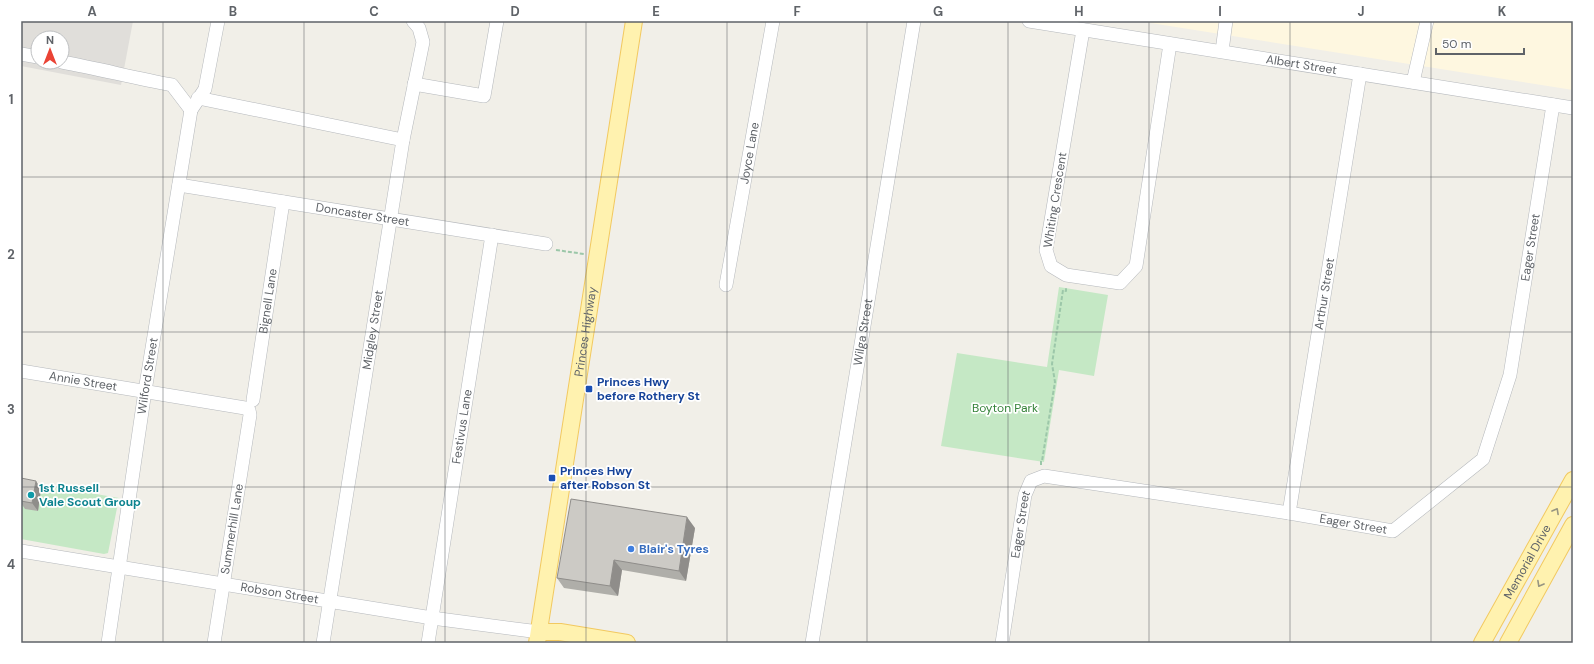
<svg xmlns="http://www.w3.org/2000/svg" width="1594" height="664" font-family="'DM Sans',sans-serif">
	<rect width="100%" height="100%" fill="#f1efe8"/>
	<!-- commercial -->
	<path fill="#fef7e0" d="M 1138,21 L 1573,21 L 1573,90 Z"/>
	<!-- industrial -->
	<path fill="#e0deda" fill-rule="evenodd" d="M 21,21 L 133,21 L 121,85 L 21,66 ZM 38,38 L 62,38 L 62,62 L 38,62 Z"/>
	<!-- green -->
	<path fill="#c5e8c5" d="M 1059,287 L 1108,295 L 1094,376 L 1059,370 L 1044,462 L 941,446 L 957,353 L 1047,367 Z
		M 21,481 L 119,498 L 108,553 L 104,554 L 21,539 Z"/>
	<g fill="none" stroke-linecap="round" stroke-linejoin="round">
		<defs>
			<g id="minor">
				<path id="s1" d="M 1029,21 L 1573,108"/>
				<path d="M 1083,30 L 1046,250 L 1051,266 L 1066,275 L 1120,283 L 1136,266 L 1170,44"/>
				<path d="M 1222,51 L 1226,21"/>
				<path d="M 21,54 L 38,57"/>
				<path d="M 62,62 C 99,69 135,78 172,85 L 191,110"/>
				<path d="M 1413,82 L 1427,21"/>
				<path d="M 414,84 L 484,96 L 497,21"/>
				<path d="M 198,98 L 403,140"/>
				<path id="s2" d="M 179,185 L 546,244"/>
				<path id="s3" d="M 726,285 L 773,21"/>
				<path id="s4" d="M 21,371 L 245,408 L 249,410 L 250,415 L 214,643"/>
				<path id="s5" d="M 253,400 L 283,202"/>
				<path id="s6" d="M 1289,513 L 1360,74"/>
				<path id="s7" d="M 21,551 L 432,618 L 539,632"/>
				<path id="s8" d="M 108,643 L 145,391 L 191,110 L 205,89 L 218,21"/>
				<path id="s9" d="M 323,643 L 403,140 L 423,42 L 419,28 L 413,21"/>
				<path id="s10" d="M 428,643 L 492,235"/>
				<path id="s11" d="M 812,643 L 914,21"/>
				<path id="s12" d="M 1002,643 L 1025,495 L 1031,481 L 1044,476 L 1289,513 L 1393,531 L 1483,459 L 1510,375 L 1553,105"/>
			</g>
			<g id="major">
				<path d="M 539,632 L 560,632 L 627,643"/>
				<path id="s13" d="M 537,643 L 634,21"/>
				<path id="s14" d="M 1482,643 L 1573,480"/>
				<path d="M 1508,643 L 1573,525"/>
			</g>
		</defs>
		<!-- minor casing -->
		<use href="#minor" stroke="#b5b8bc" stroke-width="14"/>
		<!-- major casing -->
		<use href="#major" stroke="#f2c960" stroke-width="18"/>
		<!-- path -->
		<path stroke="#9cc7a9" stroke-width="2" stroke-dasharray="4 2" stroke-linecap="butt" d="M 556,250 L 584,254
			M 1041,465 L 1041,461 L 1042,461 L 1055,382 L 1052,364 L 1063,290 L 1066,291 L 1066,287"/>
		<!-- minor -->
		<use href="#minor" stroke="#fff" stroke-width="13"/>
		<!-- major -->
		<use href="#major" stroke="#fff2af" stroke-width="16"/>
	</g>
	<!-- wall -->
	<path fill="#afaea9" d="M 21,478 L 41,489 L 38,511 L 25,509 L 21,503 Z
		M 695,528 L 686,581 L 622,570 L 618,596 L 564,588 L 557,578 Z"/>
	<!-- shaded-wall -->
	<path fill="#8f8d8a" d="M 36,481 L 41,489 L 38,511 L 32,503 Z
		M 687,517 L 695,528 L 686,581 L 679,571 Z
		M 614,560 L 622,570 L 618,596 L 610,586 Z"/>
	<!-- building -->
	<path fill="#cccac5" stroke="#8f8d8a" d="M 21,478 L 36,481 L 32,503 L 21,501 Z
		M 571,499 L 687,517 L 679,571 L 614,560 L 610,586 L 557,578 Z"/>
	<!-- one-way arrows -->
	<defs><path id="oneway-chevron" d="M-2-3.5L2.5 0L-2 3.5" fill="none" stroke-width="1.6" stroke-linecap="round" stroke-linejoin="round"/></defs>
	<g stroke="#979581">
		<use href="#oneway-chevron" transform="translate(1556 511) rotate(-61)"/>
		<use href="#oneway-chevron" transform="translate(1540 584) rotate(119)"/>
	</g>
	<!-- grid -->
	<path fill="none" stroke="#5f6368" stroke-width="1" stroke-opacity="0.55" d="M 163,21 L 163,643M 304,21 L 304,643M 445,21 L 445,643M 586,21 L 586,643M 727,21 L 727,643M 867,21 L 867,643M 1008,21 L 1008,643M 1149,21 L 1149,643M 1290,21 L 1290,643M 1431,21 L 1431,643M 21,177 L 1573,177M 21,332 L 1573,332M 21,487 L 1573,487"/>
	<!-- markers -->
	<g fill="#1a4fb4" stroke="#fff" stroke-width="1.5">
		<rect x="585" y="385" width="8" height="8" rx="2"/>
		<rect x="548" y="474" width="8" height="8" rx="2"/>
	</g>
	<circle fill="#0f9aa8" stroke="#fff" stroke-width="1.5" cx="31" cy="495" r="4"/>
	<circle fill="#3f7fe0" stroke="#fff" stroke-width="1.5" cx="631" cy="549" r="4"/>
	<g text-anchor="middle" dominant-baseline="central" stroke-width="3.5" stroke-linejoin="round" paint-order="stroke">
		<!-- street labels -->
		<g font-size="12" fill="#5f6368" stroke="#fff">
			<text stroke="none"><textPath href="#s1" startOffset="276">Albert Street</textPath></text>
			<text stroke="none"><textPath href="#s3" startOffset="134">Joyce Lane</textPath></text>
			<text transform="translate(1055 200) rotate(-81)">Whiting Crescent</text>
			<text stroke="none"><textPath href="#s2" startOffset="186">Doncaster Street</textPath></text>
			<text stroke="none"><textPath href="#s12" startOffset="865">Eager Street</textPath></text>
			<text stroke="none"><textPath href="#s6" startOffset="222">Arthur Street</textPath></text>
			<text stroke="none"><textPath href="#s5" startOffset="100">Bignell Lane</textPath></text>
			<text stroke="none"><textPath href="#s9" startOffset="317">Midgley Street</textPath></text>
			<text stroke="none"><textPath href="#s13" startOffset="315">Princes Highway</textPath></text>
			<text stroke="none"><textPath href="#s11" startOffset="315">Wilga Street</textPath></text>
			<text stroke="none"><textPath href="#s8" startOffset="270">Wilford Street</textPath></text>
			<text stroke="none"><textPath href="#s4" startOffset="63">Annie Street</textPath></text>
			<text stroke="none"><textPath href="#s10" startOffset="219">Festivus Lane</textPath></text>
			<text stroke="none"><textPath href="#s12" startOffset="120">Eager Street</textPath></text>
			<text stroke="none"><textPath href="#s12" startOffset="492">Eager Street</textPath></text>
			<text transform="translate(232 529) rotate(-81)">Summerhill Lane</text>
			<text stroke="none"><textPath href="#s14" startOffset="93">Memorial Drive</textPath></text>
			<text stroke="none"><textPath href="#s7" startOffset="262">Robson Street</textPath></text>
		</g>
		<!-- transit labels -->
		<g font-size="12" font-weight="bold" fill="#164399" stroke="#fff" text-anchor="start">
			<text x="597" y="382">Princes Hwy<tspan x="597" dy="14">before Rothery St</tspan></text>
			<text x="560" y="471">Princes Hwy<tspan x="560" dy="14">after Robson St</tspan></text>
		</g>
		<!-- park labels -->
		<g font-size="12" fill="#348238" stroke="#fff">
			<text x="1005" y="408">Boyton Park</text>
		</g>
		<!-- culture labels -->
		<g font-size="12" font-weight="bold" fill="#0d838f" stroke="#fff" text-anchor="start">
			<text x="39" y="488">1st Russell<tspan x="39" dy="14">Vale Scout Group</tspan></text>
		</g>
		<!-- shop labels -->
		<g font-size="12" font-weight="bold" fill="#366cbe" stroke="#fff" text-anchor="start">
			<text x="639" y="549">Blair's Tyres</text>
		</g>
	</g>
	<!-- border -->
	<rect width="1594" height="664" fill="none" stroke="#ffffff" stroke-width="44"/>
	<!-- north arrow -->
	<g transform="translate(50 50)"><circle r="19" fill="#ffffff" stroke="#bfc1c3"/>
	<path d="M0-3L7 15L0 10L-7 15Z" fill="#ea4335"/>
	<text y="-6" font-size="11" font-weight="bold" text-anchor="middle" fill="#5f6368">N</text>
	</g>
	<!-- scale -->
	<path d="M1436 48v6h88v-6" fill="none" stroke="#5f6368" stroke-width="2"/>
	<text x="1442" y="48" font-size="12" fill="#5f6368" stroke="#ffffff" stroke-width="3" paint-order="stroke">50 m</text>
	<rect x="22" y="22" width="1550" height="620" fill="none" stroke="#5f6368" stroke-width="1.5"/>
	<g font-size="13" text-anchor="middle" font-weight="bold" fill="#5f6368">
		<text x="92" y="16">A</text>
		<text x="233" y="16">B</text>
		<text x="374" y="16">C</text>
		<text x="515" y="16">D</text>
		<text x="656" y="16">E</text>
		<text x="797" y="16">F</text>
		<text x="938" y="16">G</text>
		<text x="1079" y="16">H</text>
		<text x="1220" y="16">I</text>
		<text x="1361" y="16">J</text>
		<text x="1502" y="16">K</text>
		<text x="11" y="104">1</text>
		<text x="11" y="259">2</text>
		<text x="11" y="414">3</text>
		<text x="11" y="569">4</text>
	</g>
</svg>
